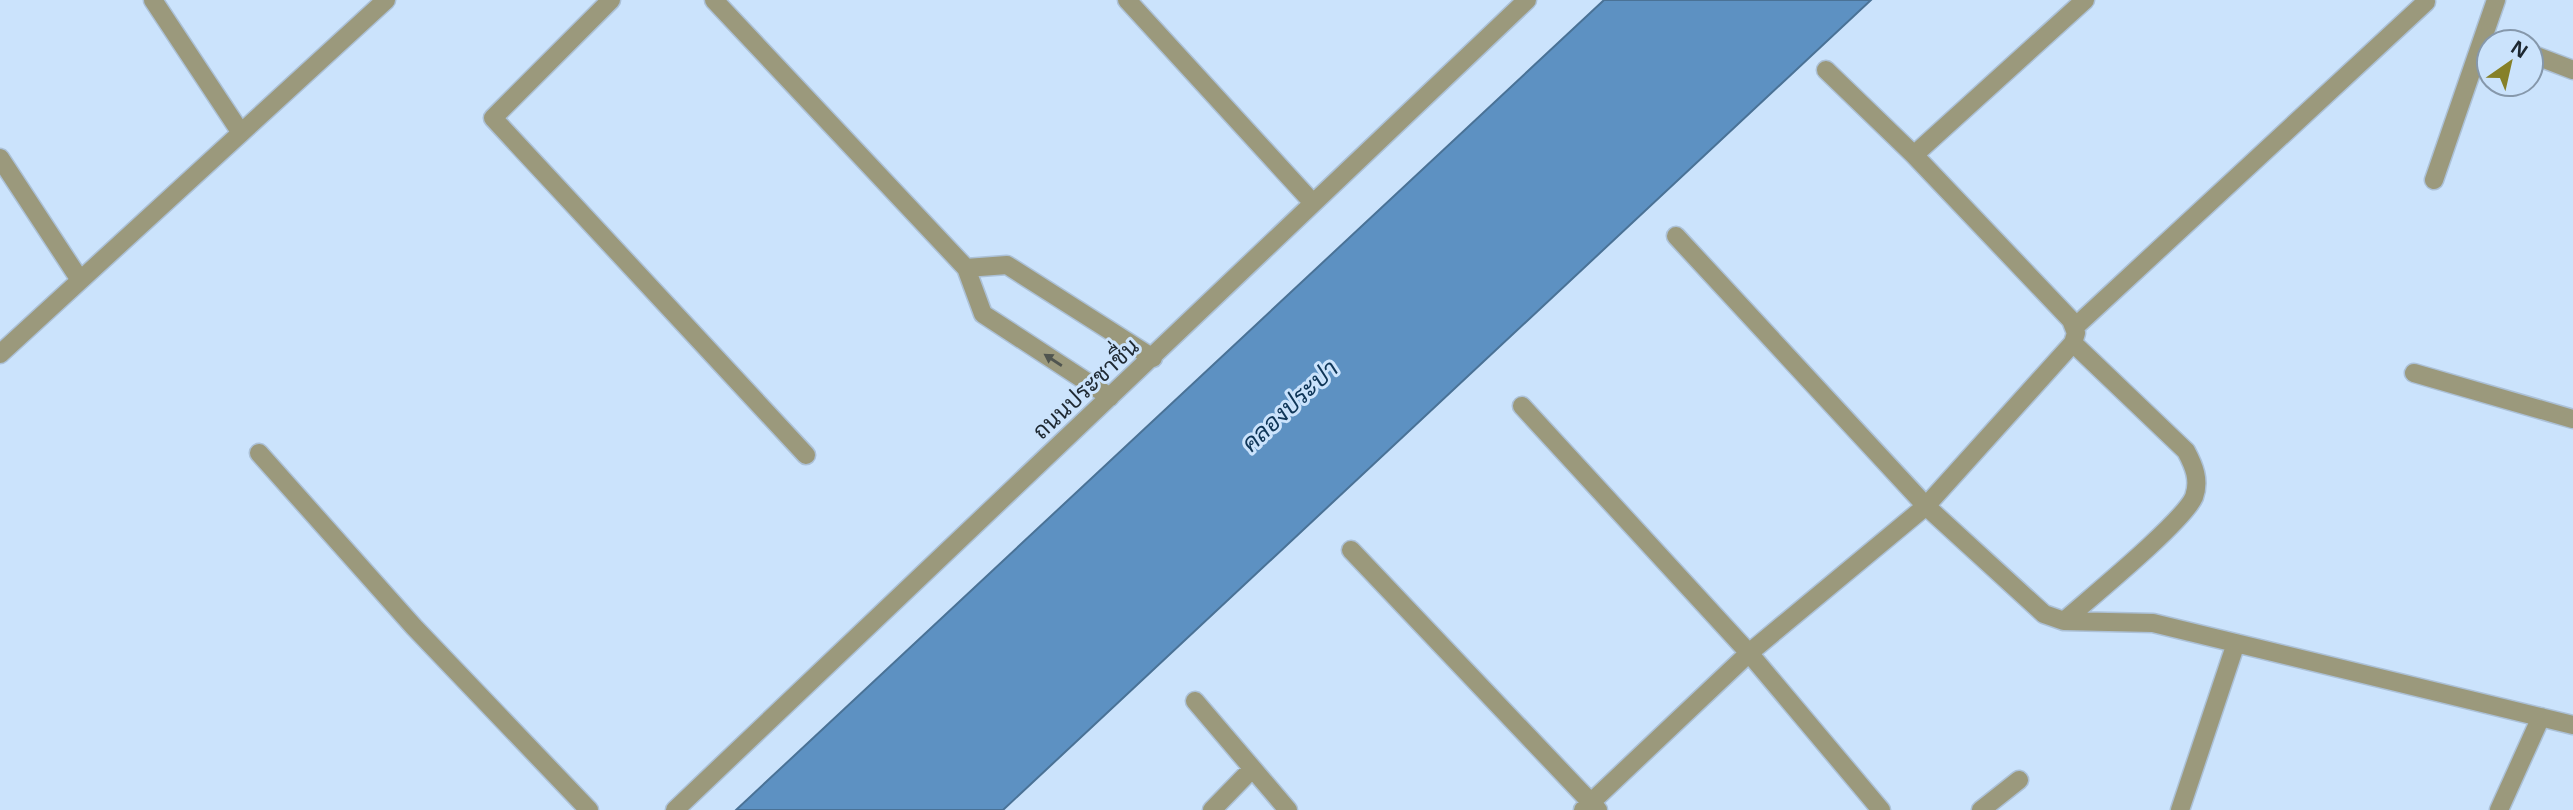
<svg xmlns="http://www.w3.org/2000/svg" width="2573" height="810" font-family="'Open Sans',Sarabun,sans-serif">
	<rect width="100%" height="100%" fill="#cbe3fc"/>
	<!-- water -->
	<path fill="#5d91c2" stroke="#4a7296" stroke-width="2" d="M 1604,0 L 1871,0 L 1003,810 L 736,810 Z"/>
	<g fill="none" stroke-linecap="round" stroke-linejoin="round">
		<defs>
			<path id="lane" d="M 259,453 L 414,627 L 589,810"/>
			<path id="street" d="M 153,0 L 241,133
				M 611,0 L 493,118 L 806,455
				M 714,0 L 966,268
				M 1127,0 L 1313,203
				M 2531,54 L 2573,70
				M 1826,70 L 1914,155 L 2071,320 L 2076,333 L 2073,343 L 2186,451 C 2194,466 2200,480 2194,497 C 2183,522 2090,598 2064,621
				M 1914,155 L 2085,0
				M 0,158 L 80,280
				M 2434,180 L 2496,0
				M 1676,236 L 1926,506 L 2044,614 L 2064,621 L 2153,623 L 2573,725
				M 2075,327 L 2426,2
				M 0,354 L 386,0
				M 2414,373 L 2573,419
				M 1110,397 L 983,314 L 966,268 L 1007,265 L 1153,358
				M 1522,406 L 1749,653 L 1881,810
				M 1351,550 L 1598,810
				M 1195,701 L 1288,810
				M 675,810 L 1527,0
				M 1212,810 L 1251,770
				M 1583,810 L 1749,653 L 1926,506 L 2073,343
				M 1981,810 L 2019,780
				M 2180,810 L 2236,643
				M 2499,810 L 2541,717"/>
		</defs>
		<!-- lane casing -->
		<use href="#lane" stroke="#acc1d7" stroke-width="21"/>
		<!-- street casing -->
		<use href="#street" stroke="#acc1d7" stroke-width="21"/>
		<!-- lane -->
		<use href="#lane" stroke="#9b997c" stroke-width="18"/>
		<!-- street -->
		<use href="#street" stroke="#9b997c" stroke-width="18"/>
	</g>
	<!-- one-way arrows -->
	<defs><path id="oneway-solid" d="M-6-.8H1V-3.2L6.5 0L1 3.2V.8H-6Z" transform="scale(1.75)"/></defs>
	<use fill="#50554f" href="#oneway-solid" transform="translate(1053 360) rotate(-147)"/>
	<g text-anchor="middle" dominant-baseline="central" stroke-width="6" stroke-linejoin="round" paint-order="stroke">
		<!-- street labels -->
		<g font-size="23" fill="#1e2831" stroke="#cbe3fc">
			<text transform="translate(1085 388) rotate(-43)">ถนนประชาชื่น</text>
		</g>
		<!-- water labels -->
		<g font-size="24" font-style="italic" fill="#0f3658" stroke="#cbe3fc">
			<text transform="translate(1289 405) rotate(-43)">คลองประปา</text>
		</g>
	</g>
	<!-- north arrow -->
	<g transform="translate(2510 63) rotate(34)"><circle r="33" fill="#cbe3fc" stroke="#8698ab" stroke-width="2"/>
	<path d="M0-5L12 26L0 18L-12 26Z" fill="#868028"/>
	<text y="-10" font-size="19" font-weight="bold" text-anchor="middle" fill="#1e2831">N</text>
	</g>
</svg>
